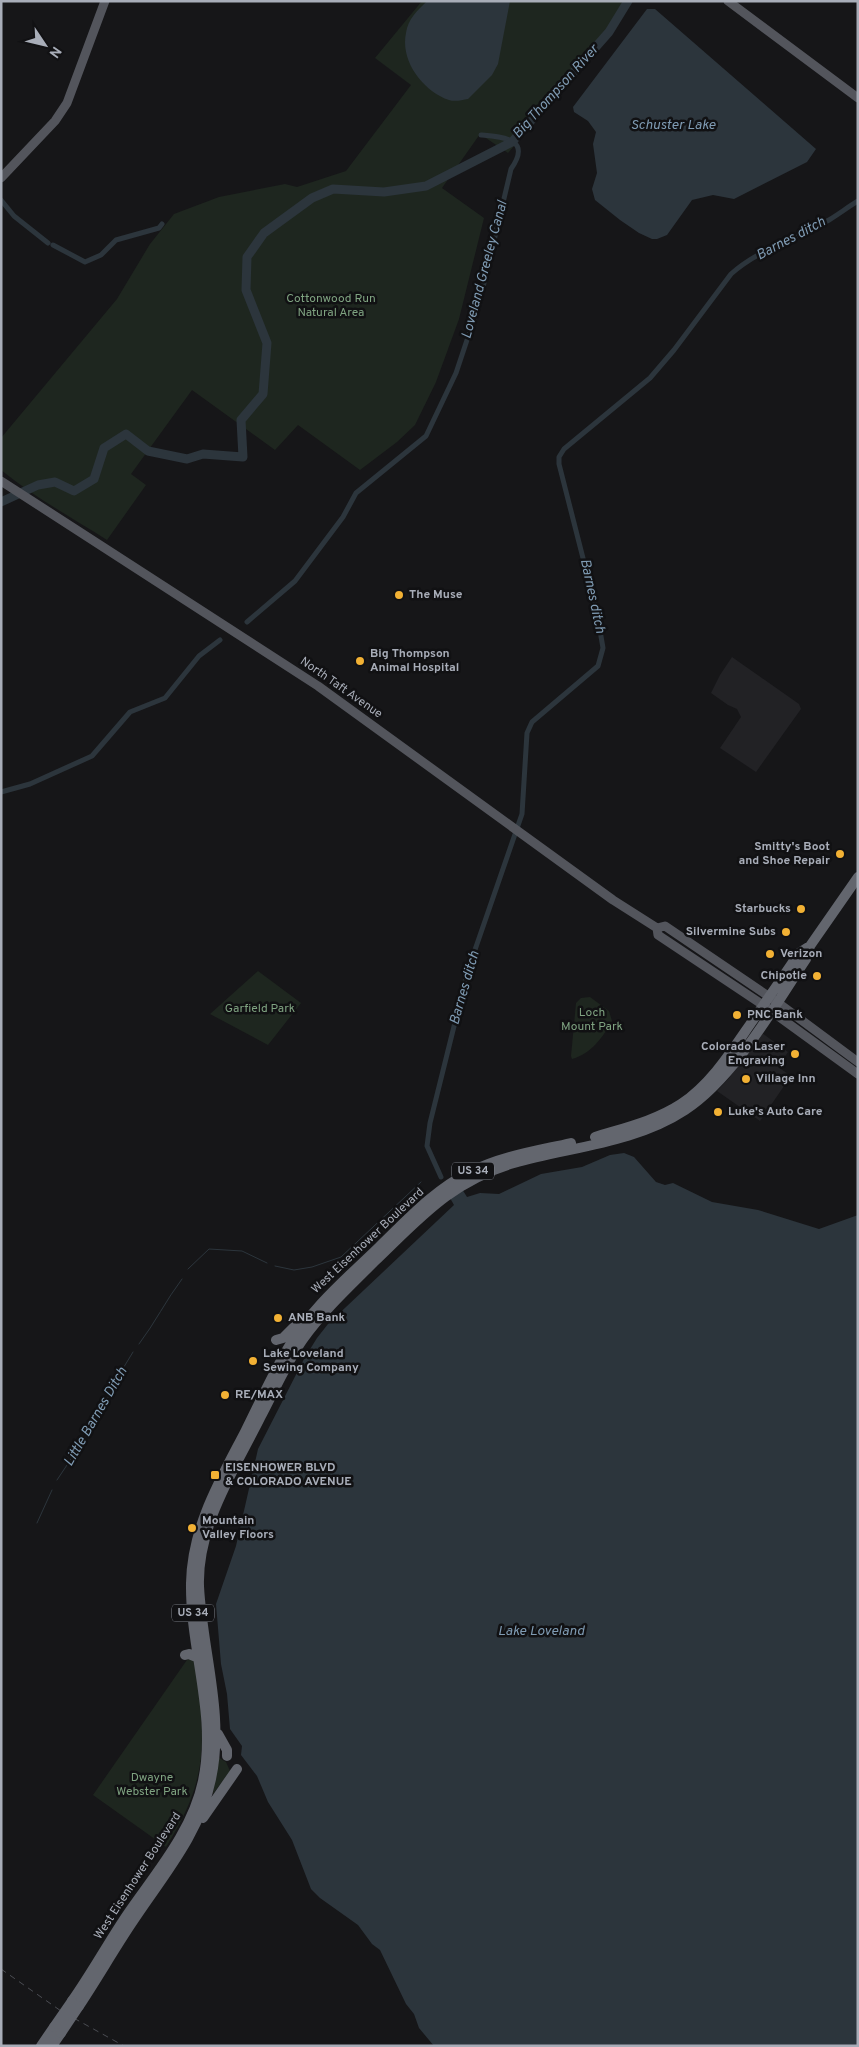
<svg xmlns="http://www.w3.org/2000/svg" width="859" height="2047" font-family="Overpass,sans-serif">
	<rect width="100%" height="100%" fill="#161618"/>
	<!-- built -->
	<path fill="#222225" d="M 732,657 L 799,704 L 801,709 L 756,772 L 720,748 L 741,717 L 737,709 L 728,705 L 711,693 L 720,675 Z
		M 762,1033 L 788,1052 L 778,1067 L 791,1076 L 760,1121 L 717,1091 L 729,1078 Z"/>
	<!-- green -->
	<path fill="#1e261f" d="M 422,1 L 629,1 L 612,31 L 508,153 L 480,134 L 442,188 L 484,218 L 459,319 L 436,382 L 415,425 L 397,442 L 360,470 L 298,425 L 275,450 L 192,390 L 131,474 L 146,485 L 107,540 C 71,517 34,497 1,470 L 1,438 L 117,299 L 150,244 L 174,214 L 219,197 L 285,184 L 297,187 L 346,171 L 411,85 L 375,58 Z
		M 258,971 L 301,1003 L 268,1045 L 210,1014 Z
		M 590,997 L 609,1011 L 612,1021 C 603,1037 591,1054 572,1059 L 571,1056 L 576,1003 L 581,998 Z
		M 189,1657 L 195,1659 C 205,1738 211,1776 166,1847 L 93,1795 Z
		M 218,1757 L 226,1762 L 230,1771 L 213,1794 Z"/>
	<!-- water -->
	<path fill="#2c353c" d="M 427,1 L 510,1 L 498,64 L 492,75 L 468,99 C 462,100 455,102 449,100 C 423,91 400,61 406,33 C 408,19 417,11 427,1 Z
		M 647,9 L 655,9 L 816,149 L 807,162 L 734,199 L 713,195 L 692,200 L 667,235 L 657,239 L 652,239 L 639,233 L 620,220 L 595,200 L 592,189 L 597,173 L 593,144 L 596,132 L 588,121 L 574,112 L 573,107 Z
		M 624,1153 L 634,1157 L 656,1182 L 665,1185 L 673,1183 L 712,1202 L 758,1210 L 819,1229 L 858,1215 L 858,2046 L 434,2046 L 419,2028 L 414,2014 L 406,2004 L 380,1950 L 372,1944 L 358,1925 L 320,1898 L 311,1889 L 292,1840 L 268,1802 L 257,1776 L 241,1755 L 242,1746 L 230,1729 L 227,1694 L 221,1664 L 216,1604 L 236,1546 L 258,1449 L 304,1359 L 317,1338 L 328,1324 L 454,1205 L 450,1198 L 462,1189 L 467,1197 L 480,1193 L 499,1194 L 541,1174 L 582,1167 L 610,1155 Z"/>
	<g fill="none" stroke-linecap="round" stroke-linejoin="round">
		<!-- stream -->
		<path stroke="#2c353c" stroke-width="1" d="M 275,1266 L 294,1270 L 312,1267 L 341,1257 L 421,1182
			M 188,1269 L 209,1249 L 242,1251 L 267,1263
			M 139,1344 C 155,1323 166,1300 182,1279
			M 57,1480 L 99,1417 L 116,1380 L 133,1352
			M 37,1523 L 52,1490"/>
		<!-- canal -->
		<path stroke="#2c353c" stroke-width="5" d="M 1,200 L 14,216 L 48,243
			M 53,245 L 85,262 L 101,255 L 116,240 L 159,228 L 162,224
			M 247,622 L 295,581 L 343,517 L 356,493 L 426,436 L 456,373 L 479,304 L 511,169 C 532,139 504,137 481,135
			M 1,792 L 30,784 L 92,756 L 130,712 L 165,698 L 199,656 L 220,640
			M 441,1177 L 427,1146 L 430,1123 L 468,970 L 522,814 L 527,733 L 532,722 L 598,666 L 603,648 L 597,613 L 559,464 L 559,457 L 564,449 L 650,378 L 674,350 L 731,274 C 759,249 796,239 829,220 C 839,214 848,207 858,201"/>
		<!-- river -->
		<path stroke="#2c353c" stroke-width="9" d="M 1,502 L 38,485 L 55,482 L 74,491 L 94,479 L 104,448 L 126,434 L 148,451 L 187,459 L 203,454 L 243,457 L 241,420 L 263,394 L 267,343 L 246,290 L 247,257 L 264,233 L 312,198 L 333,189 L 384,192 L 426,186 L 512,142 L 609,32 L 628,1"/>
		<!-- major -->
		<path stroke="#53555c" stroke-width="9" d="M 728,1 L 858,98
			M 1,178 L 55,121 L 67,103 L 105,1
			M 1,481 L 318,686 L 613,900 L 657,928 L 665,926 L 777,1002 L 858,1062
			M 657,928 L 658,935 L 760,1003 L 858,1074"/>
		<!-- highway -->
		<path stroke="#63666e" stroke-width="10" d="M 595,1137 C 624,1128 655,1121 681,1104 C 711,1084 731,1052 751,1023 C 767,1000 783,977 799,953 L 810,946
			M 276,1340 L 283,1338 L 300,1321
			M 185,1655 L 189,1654 L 199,1658
			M 218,1734 L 227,1750 L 227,1756
			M 203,1818 L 237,1769
			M 72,2001 C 91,1974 107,1945 125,1918 C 154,1875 192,1833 203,1781 C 217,1714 190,1650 191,1583 C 192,1527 220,1480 245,1432 C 259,1404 272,1375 288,1348 C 311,1308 346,1279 379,1247 C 407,1220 434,1190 470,1172 C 502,1156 536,1151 571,1143
			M 79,2006 C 97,1979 113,1951 131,1924 C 161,1878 200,1834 211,1779 C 225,1715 202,1650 199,1586 C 197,1526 234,1470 260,1418 C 274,1392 286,1363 303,1339 C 324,1310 349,1287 374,1262 C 419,1219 451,1181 514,1163 C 570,1147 635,1143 685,1110 C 734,1078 774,1007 806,959 L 810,946 L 858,877
			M 41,2046 L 54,2027
			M 52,2046 L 61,2033"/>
		<!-- rail -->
		<path stroke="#4a4c52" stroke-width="1" stroke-dasharray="6 5" stroke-linecap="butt" d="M 1,1969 L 61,2011 L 124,2046"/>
		<!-- highway-bridge -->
		<path stroke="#63666e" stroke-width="10" d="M 54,2027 L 72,2001
			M 61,2033 L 79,2006"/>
	</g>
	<!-- markers -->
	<g fill="#f2b134" stroke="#111113" stroke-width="2">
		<circle cx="399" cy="595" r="5"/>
		<circle cx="360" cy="661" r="5"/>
		<circle cx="840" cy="854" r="5"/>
		<circle cx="801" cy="909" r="5"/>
		<circle cx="786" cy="932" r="5"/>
		<circle cx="770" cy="954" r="5"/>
		<circle cx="817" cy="976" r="5"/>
		<circle cx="737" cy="1015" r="5"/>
		<circle cx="795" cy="1054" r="5"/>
		<circle cx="746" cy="1079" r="5"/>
		<circle cx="718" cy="1112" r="5"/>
		<circle cx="278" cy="1318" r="5"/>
		<circle cx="253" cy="1361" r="5"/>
		<circle cx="225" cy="1395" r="5"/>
		<rect x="210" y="1470" width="10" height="10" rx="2.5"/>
		<circle cx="192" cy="1528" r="5"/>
	</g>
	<g text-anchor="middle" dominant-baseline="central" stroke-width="5" stroke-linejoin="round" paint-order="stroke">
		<!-- shield labels -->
		<g fill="#111113" stroke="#7b7e86" stroke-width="1">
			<rect x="452" y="1162.5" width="42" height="17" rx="4"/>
			<rect x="172" y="1604.5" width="42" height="17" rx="4"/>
		</g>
		<g font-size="11" font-weight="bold" fill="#a8adb8">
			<text x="473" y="1171">US 34</text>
			<text x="193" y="1613">US 34</text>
		</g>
		<!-- park labels -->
		<g font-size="12" fill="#7fa381" stroke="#111113">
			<text x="331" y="299">Cottonwood Run<tspan x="331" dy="14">Natural Area</tspan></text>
			<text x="260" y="1009">Garfield Park</text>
			<text x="592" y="1013">Loch<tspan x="592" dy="14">Mount Park</tspan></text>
			<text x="152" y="1778">Dwayne<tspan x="152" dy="14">Webster Park</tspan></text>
		</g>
		<!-- poi labels -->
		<g font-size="12" font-weight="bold" fill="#a8adb8" stroke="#111113" text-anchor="start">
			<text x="409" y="595">The Muse</text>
			<text x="370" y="654">Big Thompson<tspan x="370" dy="14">Animal Hospital</tspan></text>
			<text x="830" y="847" text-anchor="end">Smitty's Boot<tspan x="830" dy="14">and Shoe Repair</tspan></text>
			<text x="791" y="909" text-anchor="end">Starbucks</text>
			<text x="776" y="932" text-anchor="end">Silvermine Subs</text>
			<text x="780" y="954">Verizon</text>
			<text x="807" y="976" text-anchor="end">Chipotle</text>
			<text x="747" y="1015">PNC Bank</text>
			<text x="785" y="1047" text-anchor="end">Colorado Laser<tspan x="785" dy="14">Engraving</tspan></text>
			<text x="756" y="1079">Village Inn</text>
			<text x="728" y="1112">Luke's Auto Care</text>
			<text x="288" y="1318">ANB Bank</text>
			<text x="263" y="1354">Lake Loveland<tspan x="263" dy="14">Sewing Company</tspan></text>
			<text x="235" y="1395">RE/MAX</text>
			<text x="225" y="1468">EISENHOWER BLVD<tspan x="225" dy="14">&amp; COLORADO AVENUE</tspan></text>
			<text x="202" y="1521">Mountain<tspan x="202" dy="14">Valley Floors</tspan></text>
		</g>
		<!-- street labels -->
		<g font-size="12" fill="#a8adb8" stroke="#111113">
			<text transform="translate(341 688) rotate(35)">North Taft Avenue</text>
			<text transform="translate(368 1241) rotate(-43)">West Eisenhower Boulevard</text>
			<text transform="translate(138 1876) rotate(-57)">West Eisenhower Boulevard</text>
		</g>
		<!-- water labels -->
		<g font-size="14" font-style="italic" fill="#7f9bb3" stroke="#111113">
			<text transform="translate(556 92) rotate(-48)">Big Thompson River</text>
			<text x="673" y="125">Schuster Lake</text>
			<text transform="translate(791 239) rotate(-28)">Barnes ditch</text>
			<text transform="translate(485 270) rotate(-75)">Loveland Greeley Canal</text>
			<text transform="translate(592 596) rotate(78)">Barnes ditch</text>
			<text transform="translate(465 988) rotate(-74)">Barnes ditch</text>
			<text transform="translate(96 1417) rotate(-60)">Little Barnes Ditch</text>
			<text x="541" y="1631">Lake Loveland</text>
		</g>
	</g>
	<!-- border -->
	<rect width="859" height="2047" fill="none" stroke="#a8adb8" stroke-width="5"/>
	<!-- north arrow -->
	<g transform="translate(45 45) rotate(125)" stroke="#111113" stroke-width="4" paint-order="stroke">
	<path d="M0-4L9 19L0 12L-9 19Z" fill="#a8adb8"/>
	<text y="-8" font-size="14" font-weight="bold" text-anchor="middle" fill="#a8adb8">N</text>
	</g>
</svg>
